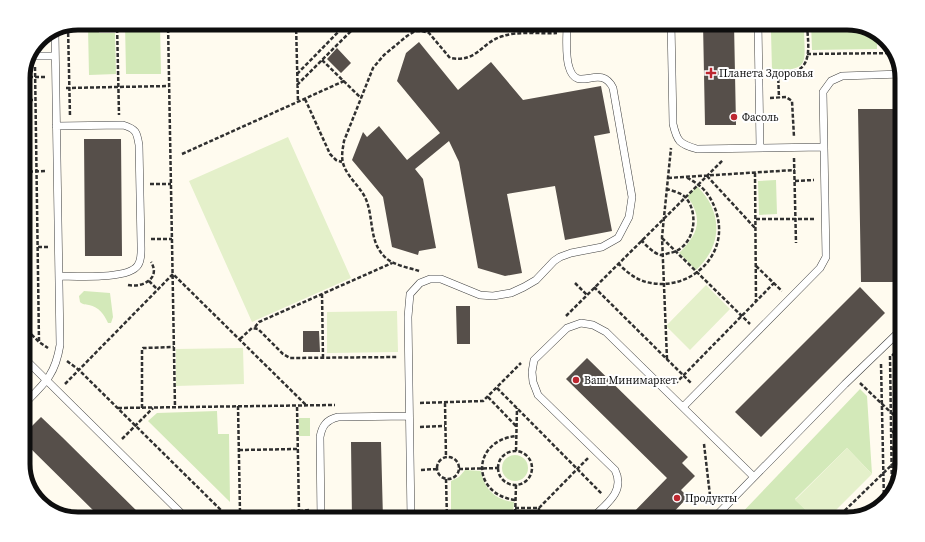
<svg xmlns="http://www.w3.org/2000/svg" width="925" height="542" font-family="'Source Serif 4',serif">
	<rect width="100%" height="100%" fill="#fffbef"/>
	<!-- green -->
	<path fill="#d3e9b9" d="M 125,23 L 160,23 L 161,74 L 126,74 Z
		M 811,23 L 847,23 L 874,30 L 877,33 L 877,49 L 812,50 Z
		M 88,27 L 98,27 L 99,33 L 115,33 L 116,74 L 89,75 Z
		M 804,31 C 805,65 809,70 772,70 L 771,32 Z
		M 776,180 L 777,214 L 759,215 L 758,181 Z
		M 697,186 C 723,212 723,245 696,270 L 679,253 C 698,235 704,219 687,196 Z
		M 84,291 L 110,293 L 113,317 L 111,323 L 108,323 C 104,314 99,307 89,305 C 85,304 83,305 80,302 L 79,296 Z
		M 860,389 L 867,396 L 872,474 L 847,448 L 795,499 L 815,519 L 736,519 Z
		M 217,411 L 218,434 L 229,434 L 230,502 L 148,421 L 157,413 Z
		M 299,418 L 310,418 L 310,436 L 299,436 Z
		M502 468a13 13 0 1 1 26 0a13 13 0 1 1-26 0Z
		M 465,470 L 481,471 C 484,489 495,500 514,502 L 513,512 L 451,511 L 451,481 L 459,477 Z"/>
	<!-- pitch -->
	<path fill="#e4f0ca" d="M 23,105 L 27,105 L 27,133 L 23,134 Z
		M 288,137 L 351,278 L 252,322 L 189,181 Z
		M 23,215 L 29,215 L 30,280 L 23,280 Z
		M 706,285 L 730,309 L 690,350 L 666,326 Z
		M 397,311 L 398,352 L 327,353 L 327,312 Z
		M 243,348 L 244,384 L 176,386 L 176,349 Z
		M 847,448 L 872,474 L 827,519 L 815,519 L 795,500 Z"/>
	<!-- building -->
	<path fill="#564f4a" d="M 703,23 L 734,23 L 736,125 L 705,125 Z
		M 419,42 L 458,90 L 491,62 L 523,100 L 601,86 L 610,133 L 594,136 L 612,231 L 565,240 L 555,186 L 507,194 L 522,273 L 505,276 L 478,268 L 459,162 L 449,141 L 415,169 L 423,179 L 436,248 L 419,251 L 418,255 L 392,247 L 383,197 L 352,160 L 363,132 L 367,137 L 379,126 L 407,160 L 440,133 L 397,81 L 406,53 Z
		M 337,48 L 351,63 L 341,73 L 327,59 Z
		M 858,109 L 894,109 L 898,282 L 861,282 Z
		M 84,139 L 121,139 L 122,256 L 85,256 Z
		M 860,287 L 885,313 L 761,437 L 735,412 Z
		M 456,306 L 470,306 L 470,344 L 457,344 Z
		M 303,331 L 319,331 L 320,352 L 303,352 Z
		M 587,358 L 688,457 L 682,463 L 695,476 L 681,490 L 688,497 L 667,519 L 627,519 L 667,478 L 566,379 Z
		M 41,417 L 62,437 L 145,519 L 102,519 L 23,441 L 23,435 Z
		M 351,442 L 381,442 L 383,519 L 352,519 Z"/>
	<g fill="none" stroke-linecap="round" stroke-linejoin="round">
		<defs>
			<path id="lane" d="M 671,23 L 673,124 C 677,141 679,144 697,149 L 824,147
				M 758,23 L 760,148
				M 32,56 L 55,56
				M 56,126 L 123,125 C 136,129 137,132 139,145 L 141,244 C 141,251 142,259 138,265 C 129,280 76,276 59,276
				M 23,357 L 187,519
				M 23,405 C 44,384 55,376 60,345 L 55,33
				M 683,407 L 820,268 L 826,257 L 823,92 L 831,81 L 842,76 L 902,74
				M 321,519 L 320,437 C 322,426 326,420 338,417 L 409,416
				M 411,519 L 408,317 L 410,294 L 420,283 L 430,279 L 441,279 L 480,295 L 493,296 L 511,293 L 524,287 L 536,280 L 554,261 L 560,257 L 571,253 L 602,247 L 618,238 L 629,217 L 632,197 L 613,88 C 600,62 577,95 569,67 C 565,55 567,36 567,23
				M 591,519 C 605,505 626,492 615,470 L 538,395 L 533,382 L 532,372 L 534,360 L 567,328 L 581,323 L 593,325 L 606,332 L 754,477
				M 713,519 L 845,384 L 902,329"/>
		</defs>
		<!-- lane casing -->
		<use href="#lane" stroke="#414141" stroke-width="8"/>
		<!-- path -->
		<path stroke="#303030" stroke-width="2.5" stroke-dasharray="4 2" stroke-linecap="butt" d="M 117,23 L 119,115
			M 168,23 L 175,407
			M 411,23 L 421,30
			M 533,23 L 533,34
			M 296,24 L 298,102
			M 183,25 L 328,23
			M 68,27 L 70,116
			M 769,30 L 807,30
			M 807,54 L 895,53
			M 322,60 L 361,98
			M 35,67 L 39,342
			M 770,73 C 778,73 787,74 795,71 C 814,66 807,37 807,23
			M 778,73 L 779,98
			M 297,74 L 347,23
			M 23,77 L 45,77
			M 297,85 L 359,23
			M 66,88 L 169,86
			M 770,98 L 786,97 L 792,101 L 794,137
			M 305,99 L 330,154 L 336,160 L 342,162
			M 23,100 L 35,100
			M 182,154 L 344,81
			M 794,158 L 796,243
			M 23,172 L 47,171
			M 755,173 L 756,302
			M 707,176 L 755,228
			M 668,178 L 795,170
			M 795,181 L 814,180
			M 150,184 L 171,184
			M 756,219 L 815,219
			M 662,238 L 750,324
			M 151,239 L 172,239
			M 641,240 C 646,245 654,254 661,255 C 664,255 668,253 670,253 C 694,248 700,215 686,198 C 682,193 673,191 667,189
			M 38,247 L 48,247
			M 618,263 C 627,273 638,281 651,283 C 689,290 726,258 718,219 C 716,209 712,199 705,191 C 700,185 693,181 686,177
			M 756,266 L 782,291
			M 419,271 C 407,267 391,265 383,255 C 370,241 373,219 367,202 C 362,187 347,178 343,163 C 341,155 343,148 344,141 L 373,68 L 384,55 L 407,36 L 415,31 L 422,31 L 429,33 L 450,58 C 478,63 481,42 503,36 C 518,31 541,34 557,33
			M 149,281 L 157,289
			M 575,283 L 587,295
			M 128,285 C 143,288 161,278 151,262
			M 594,287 L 691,383
			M 322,294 L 323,358
			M 566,316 L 723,160
			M 23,326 L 39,342 L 48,348
			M 255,327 L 259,322 L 392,263
			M 240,339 L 252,328 L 258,329 L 283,354 L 290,358 L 398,357
			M 892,354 L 902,363
			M 890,356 L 892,494
			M 667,359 L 662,237 L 671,148
			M 67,361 L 79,370 L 230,519
			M 881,364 L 884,502
			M 860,383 L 902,423
			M 65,384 L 173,274 L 306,405
			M 675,384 L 774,283
			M 497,388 L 602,494
			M 488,397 L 516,426
			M 420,403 L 483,401 L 521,363
			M 445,403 L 446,457
			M 902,404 L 899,408 L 902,411
			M 238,406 L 240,512
			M 118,408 L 335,405
			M 142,408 L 142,349 L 143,348 L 174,347
			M 420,427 L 445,426
			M 892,431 L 902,442
			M 122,439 L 153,408
			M 704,444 L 711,504
			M 239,450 L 298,449
			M 892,450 L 902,439
			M498 468a17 17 0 1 1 34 0a17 17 0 1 1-34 0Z
			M 516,451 L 517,408
			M437 468a11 11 0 1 1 22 0a11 11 0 1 1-22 0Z
			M 459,469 L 498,468
			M 421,470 L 436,469
			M 446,479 L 447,519
			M 28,484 L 59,514
			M 515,500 C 471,494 471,441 516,436
			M 515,508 L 539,508 L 539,519
			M 539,508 L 588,458
			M 299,511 L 310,510
			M 216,519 L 223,512 L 299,511 L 297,405
			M 515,519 L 516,485
			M 836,519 L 902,455"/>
		<!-- lane -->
		<use href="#lane" stroke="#fff" stroke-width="7"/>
	</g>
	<!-- markers -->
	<g fill="#bd2730" stroke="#fff" stroke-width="1.5">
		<path d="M709 67h4v4h4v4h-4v4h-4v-4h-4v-4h4z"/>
		<circle cx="734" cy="117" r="4"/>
		<circle cx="576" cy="380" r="4"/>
		<circle cx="677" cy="498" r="4"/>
	</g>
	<g text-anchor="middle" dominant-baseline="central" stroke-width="4" stroke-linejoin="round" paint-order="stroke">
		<!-- poi labels -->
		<g font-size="11" fill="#0e0e0e" stroke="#fff" text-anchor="start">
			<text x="719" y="73">Планета Здоровья</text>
			<text x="742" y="117">Фасоль</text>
			<text x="584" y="380">Ваш Минимаркет</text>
			<text x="685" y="498">Продукты</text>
		</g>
	</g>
	<!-- crop -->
	<path d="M0 0H925V542H0ZM78 30H847A48 48 0 0 1 895 78V464A48 48 0 0 1 847 512H78A48 48 0 0 1 30 464V78A48 48 0 0 1 78 30Z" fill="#fff" fill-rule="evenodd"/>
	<path fill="none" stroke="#0e0e0e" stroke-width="5" d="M78 30H847A48 48 0 0 1 895 78V464A48 48 0 0 1 847 512H78A48 48 0 0 1 30 464V78A48 48 0 0 1 78 30Z"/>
</svg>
